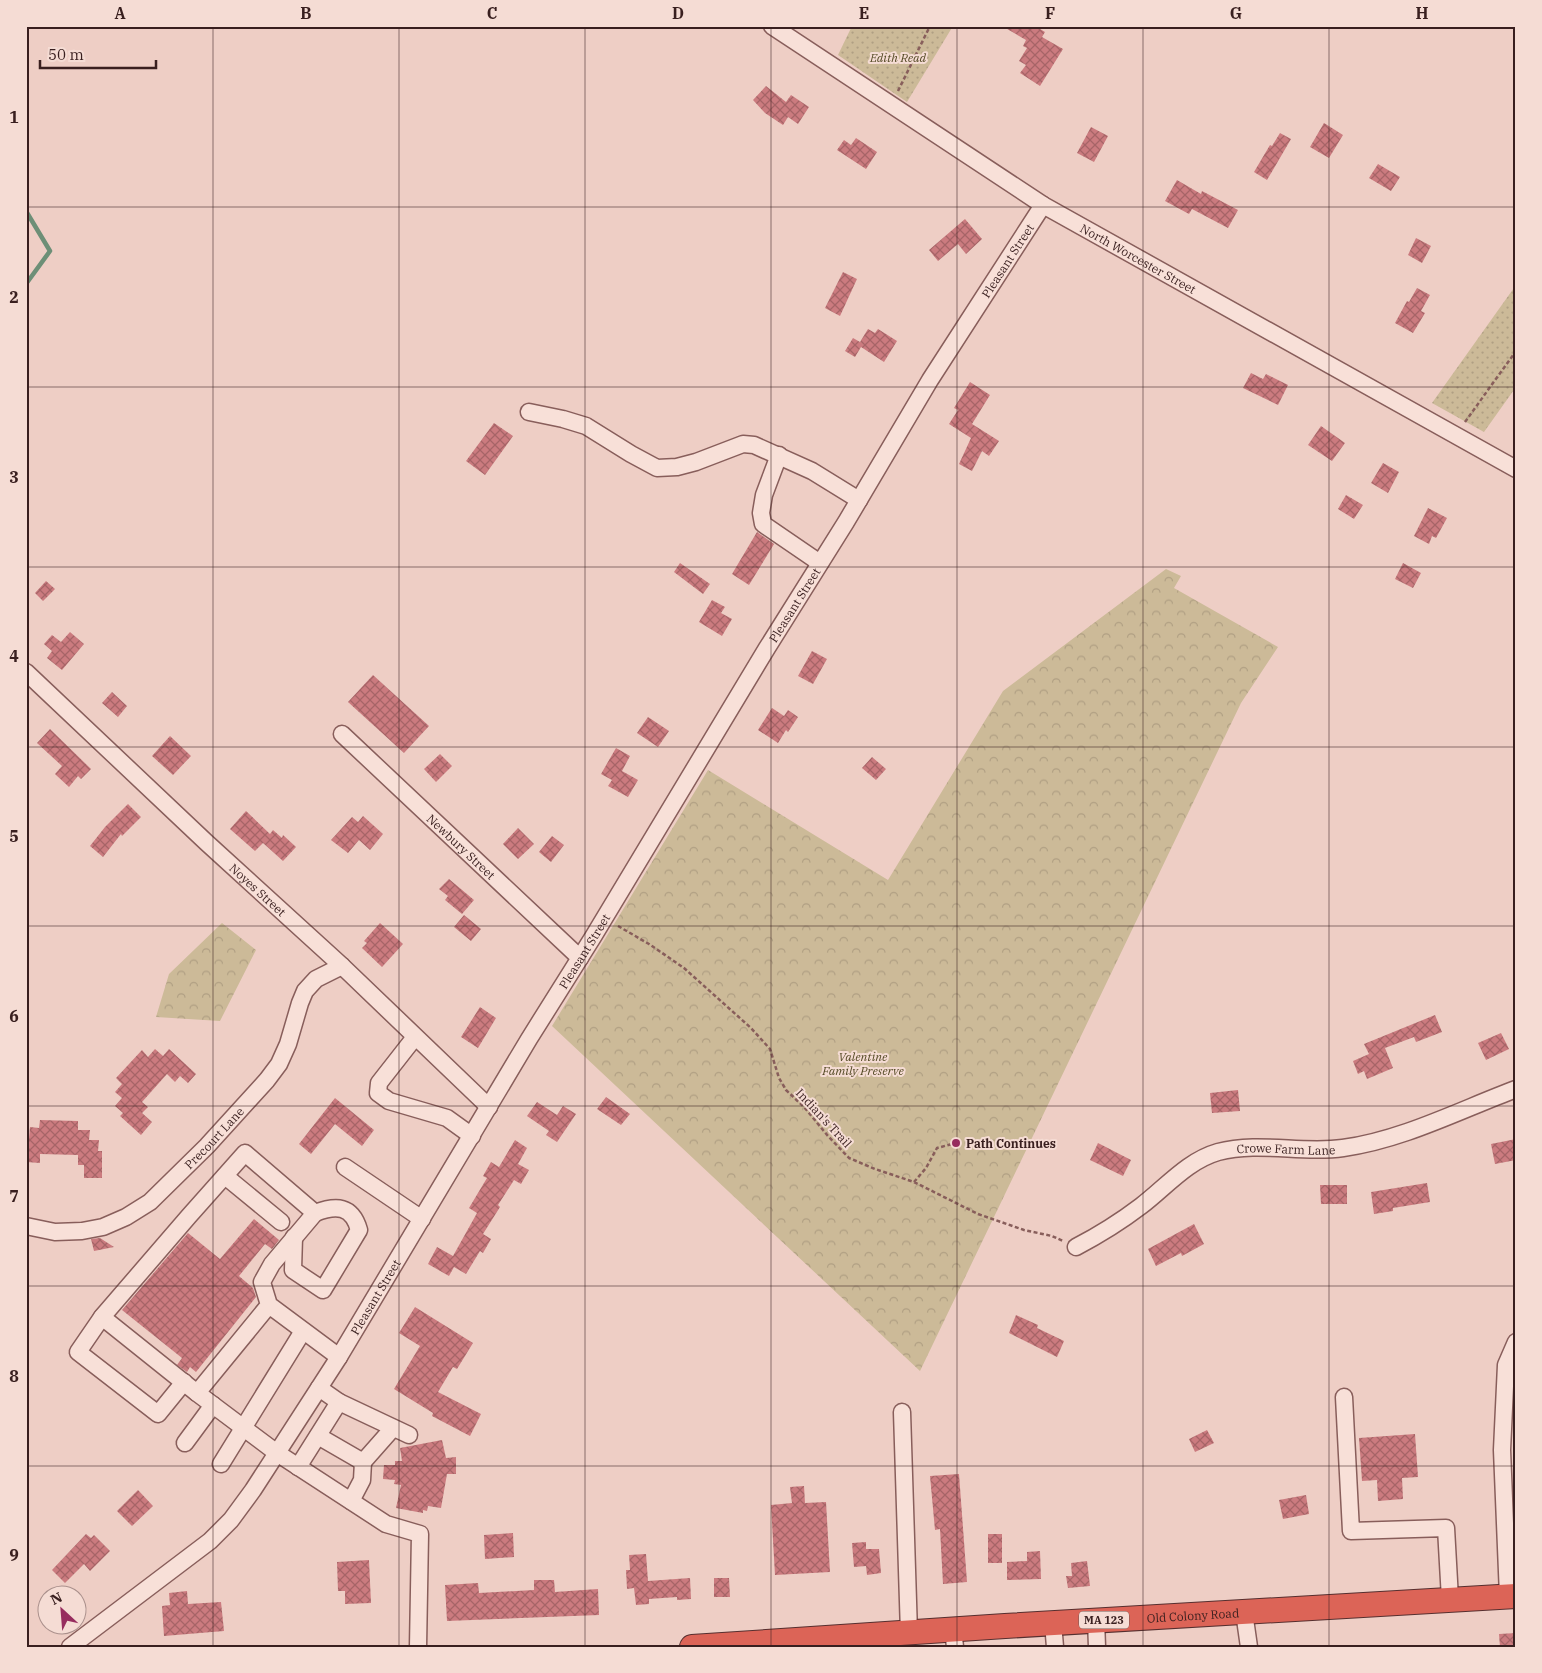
<svg xmlns="http://www.w3.org/2000/svg" width="1542" height="1673" font-family="'IBM Plex Serif',serif">
	<defs>
		<pattern id="forest-crowns" width="20" height="18" patternUnits="userSpaceOnUse" patternTransform="scale(1.25)"><rect width="20" height="18" fill="#ccba98"/><path d="M2 6a3 3 0 1 1 6 0M12 15a3 3 0 1 1 6 0" fill="none" stroke="#b09f83"/></pattern>
		<pattern id="park-dots" width="8" height="8" patternUnits="userSpaceOnUse" patternTransform="scale(1.25)"><rect width="8" height="8" fill="#ccba98"/><path d="M2 2h.1M6 6h.1" fill="none" stroke="#b09f83" stroke-width="1.8" stroke-linecap="round"/></pattern>
		<pattern id="building-cross-hatch" width="8" height="8" patternUnits="userSpaceOnUse" patternTransform="scale(1.25)"><rect width="8" height="8" fill="#cb7b7f"/><path d="M0 0l8 8M0 8l8-8" fill="none" stroke="#a66467"/></pattern>
	</defs>
	<rect width="100%" height="100%" fill="#eecec5"/>
	<!-- forest -->
	<path fill="url(#forest-crowns)" d="M 1166,569 L 1181,576 L 1174,588 L 1278,647 L 1241,703 L 920,1371 L 552,1026 L 708,770 L 888,880 L 1003,691 Z
		M 222,923 L 256,950 L 220,1021 L 156,1017 L 169,974 Z"/>
	<!-- park -->
	<path fill="url(#park-dots)" d="M 852,26 L 953,26 L 907,102 L 838,55 Z
		M 1516,285 L 1516,387 L 1484,432 L 1432,403 Z"/>
	<g fill="none" stroke-linecap="round" stroke-linejoin="round">
		<!-- stream -->
		<path stroke="#6d8f77" stroke-width="4.5" d="M 26,211 L 50,251 L 26,284"/>
	</g>
	<!-- building -->
	<path fill="url(#building-cross-hatch)" d="M 1002,26 L 1035,26 L 1045,32 L 1042,37 L 1063,49 L 1040,86 L 1020,73 L 1026,65 L 1019,61 L 1027,48 L 1023,46 L 1026,40 Z
		M 766,86 L 786,102 L 791,95 L 809,107 L 798,124 L 788,117 L 783,125 L 765,113 L 753,100 Z
		M 1324,123 L 1343,135 L 1329,158 L 1310,147 Z
		M 1091,127 L 1108,136 L 1094,162 L 1077,153 Z
		M 1280,133 L 1291,139 L 1267,180 L 1254,172 L 1270,145 L 1272,146 Z
		M 856,138 L 877,152 L 866,169 L 837,150 L 844,140 L 851,145 Z
		M 1378,164 L 1400,177 L 1391,191 L 1369,178 Z
		M 1177,180 L 1201,194 L 1202,191 L 1238,210 L 1228,228 L 1192,209 L 1189,214 L 1165,201 Z
		M 965,219 L 982,239 L 966,254 L 958,244 L 938,261 L 929,250 Z
		M 1416,238 L 1431,246 L 1422,263 L 1408,255 Z
		M 843,272 L 857,279 L 840,316 L 825,308 Z
		M 1417,288 L 1430,295 L 1421,311 L 1425,313 L 1413,333 L 1395,323 L 1407,301 L 1409,302 Z
		M 868,329 L 875,333 L 878,329 L 897,341 L 884,362 L 861,347 L 855,357 L 845,351 L 853,338 L 860,342 Z
		M 1251,373 L 1263,379 L 1266,374 L 1288,385 L 1278,405 L 1243,388 Z
		M 970,382 L 990,395 L 972,424 L 999,441 L 989,456 L 982,451 L 972,471 L 959,464 L 971,438 L 949,424 L 958,410 L 954,408 Z
		M 494,423 L 513,436 L 485,475 L 466,461 Z
		M 1321,426 L 1345,443 L 1332,461 L 1308,445 Z
		M 1383,463 L 1399,472 L 1388,493 L 1371,483 Z
		M 1346,495 L 1363,505 L 1354,519 L 1338,509 Z
		M 1428,508 L 1447,518 L 1436,538 L 1432,536 L 1429,544 L 1414,536 Z
		M 757,532 L 774,544 L 749,585 L 732,574 Z
		M 680,563 L 710,584 L 703,594 L 674,572 Z
		M 1403,563 L 1421,573 L 1413,588 L 1395,579 Z
		M 46,581 L 55,589 L 43,601 L 35,593 Z
		M 712,600 L 725,607 L 721,613 L 732,619 L 722,636 L 699,622 Z
		M 70,632 L 84,644 L 62,670 L 47,658 L 52,651 L 44,644 L 52,635 L 61,642 Z
		M 812,651 L 827,659 L 813,684 L 798,676 Z
		M 373,675 L 429,726 L 404,753 L 348,702 Z
		M 112,692 L 127,706 L 118,717 L 102,703 Z
		M 772,708 L 784,716 L 788,710 L 798,717 L 788,732 L 786,730 L 778,743 L 758,730 Z
		M 648,717 L 669,731 L 658,747 L 637,733 Z
		M 50,729 L 91,769 L 81,779 L 78,776 L 69,787 L 55,774 L 62,766 L 37,743 Z
		M 170,736 L 191,756 L 173,775 L 152,756 Z
		M 616,748 L 630,756 L 622,771 L 638,780 L 628,797 L 608,786 L 612,780 L 601,774 Z
		M 440,754 L 452,766 L 436,782 L 424,769 Z
		M 872,757 L 886,769 L 876,780 L 862,768 Z
		M 128,804 L 141,817 L 122,836 L 121,834 L 103,857 L 90,846 L 105,827 Z
		M 246,811 L 270,834 L 273,830 L 282,838 L 283,835 L 296,847 L 283,861 L 263,843 L 255,851 L 230,829 Z
		M 363,816 L 383,834 L 370,850 L 359,840 L 348,853 L 331,840 L 352,817 L 358,822 Z
		M 518,828 L 534,844 L 518,859 L 503,844 Z
		M 552,836 L 564,845 L 551,862 L 539,852 Z
		M 449,879 L 474,900 L 462,914 L 445,900 L 448,896 L 439,889 Z
		M 464,915 L 481,929 L 471,941 L 454,927 Z
		M 380,923 L 403,944 L 382,967 L 362,948 L 367,943 L 364,941 Z
		M 480,1007 L 496,1018 L 478,1048 L 461,1037 Z
		M 1435,1015 L 1442,1032 L 1416,1042 L 1414,1037 L 1385,1048 L 1393,1068 L 1367,1079 L 1364,1071 L 1358,1074 L 1353,1061 L 1369,1054 L 1364,1044 Z
		M 1501,1033 L 1509,1049 L 1486,1060 L 1478,1043 Z
		M 155,1049 L 163,1056 L 169,1049 L 196,1074 L 188,1083 L 180,1076 L 175,1082 L 167,1074 L 142,1102 L 148,1107 L 142,1113 L 152,1122 L 141,1135 L 120,1116 L 123,1113 L 115,1106 L 122,1098 L 115,1092 L 122,1084 L 116,1078 L 142,1050 L 148,1057 Z
		M 1238,1090 L 1240,1111 L 1212,1113 L 1210,1093 Z
		M 606,1097 L 630,1114 L 621,1125 L 597,1109 Z
		M 335,1098 L 374,1130 L 362,1146 L 335,1124 L 311,1154 L 299,1144 Z
		M 537,1102 L 557,1115 L 563,1106 L 576,1114 L 557,1142 L 546,1135 L 549,1131 L 527,1116 Z
		M 40,1120 L 78,1121 L 78,1130 L 90,1130 L 89,1140 L 99,1140 L 98,1151 L 102,1151 L 102,1178 L 84,1178 L 84,1165 L 78,1165 L 78,1155 L 40,1154 L 40,1163 L 26,1162 L 26,1138 L 29,1138 L 30,1127 L 39,1128 Z
		M 1516,1139 L 1516,1160 L 1495,1164 L 1491,1144 Z
		M 515,1140 L 527,1148 L 518,1164 L 529,1170 L 521,1184 L 514,1180 L 498,1205 L 500,1207 L 483,1234 L 491,1239 L 483,1253 L 480,1251 L 466,1274 L 454,1267 L 449,1276 L 428,1264 L 437,1247 L 453,1256 L 477,1213 L 469,1208 L 487,1178 L 483,1176 L 491,1162 L 499,1167 Z
		M 1098,1143 L 1131,1160 L 1123,1176 L 1090,1160 Z
		M 1427,1183 L 1430,1202 L 1393,1208 L 1393,1211 L 1374,1214 L 1371,1192 Z
		M 1320,1185 L 1347,1185 L 1347,1204 L 1321,1204 Z
		M 254,1219 L 279,1240 L 272,1249 L 265,1244 L 239,1276 L 253,1288 L 256,1297 L 196,1372 L 190,1367 L 187,1372 L 177,1365 L 182,1358 L 122,1310 L 188,1233 L 220,1259 Z
		M 1194,1224 L 1204,1244 L 1182,1256 L 1181,1253 L 1156,1266 L 1148,1249 Z
		M 100,1238 L 114,1247 L 94,1251 L 91,1239 Z
		M 415,1307 L 473,1343 L 457,1369 L 453,1367 L 438,1392 L 481,1414 L 470,1436 L 432,1416 L 433,1413 L 394,1389 L 420,1346 L 399,1333 Z
		M 1016,1315 L 1038,1325 L 1037,1328 L 1064,1341 L 1057,1357 L 1009,1333 Z
		M 1207,1430 L 1214,1443 L 1195,1452 L 1189,1439 Z
		M 1415,1434 L 1418,1477 L 1402,1478 L 1403,1499 L 1378,1501 L 1377,1480 L 1362,1481 L 1359,1438 Z
		M 442,1440 L 446,1458 L 456,1457 L 456,1474 L 447,1474 L 441,1508 L 428,1506 L 427,1511 L 423,1510 L 423,1513 L 396,1508 L 401,1485 L 394,1484 L 395,1480 L 383,1479 L 384,1465 L 395,1465 L 395,1461 L 402,1461 L 400,1448 Z
		M 959,1474 L 967,1582 L 943,1584 L 940,1529 L 935,1530 L 930,1476 Z
		M 804,1486 L 805,1503 L 826,1502 L 830,1572 L 775,1575 L 771,1505 L 792,1503 L 790,1487 Z
		M 138,1490 L 153,1506 L 132,1526 L 117,1511 Z
		M 1306,1495 L 1309,1514 L 1283,1519 L 1279,1500 Z
		M 513,1533 L 514,1557 L 485,1559 L 484,1535 Z
		M 86,1534 L 91,1538 L 94,1535 L 110,1551 L 90,1571 L 84,1564 L 65,1583 L 52,1570 Z
		M 988,1534 L 1002,1534 L 1002,1563 L 988,1563 Z
		M 866,1542 L 866,1549 L 879,1549 L 881,1573 L 867,1575 L 866,1566 L 854,1567 L 852,1543 Z
		M 1040,1551 L 1041,1579 L 1007,1580 L 1007,1562 L 1027,1561 L 1027,1552 Z
		M 646,1554 L 648,1581 L 690,1578 L 691,1599 L 677,1600 L 677,1597 L 649,1599 L 649,1604 L 636,1605 L 634,1588 L 627,1589 L 626,1570 L 630,1570 L 629,1555 Z
		M 369,1560 L 371,1603 L 345,1604 L 345,1591 L 338,1591 L 337,1562 Z
		M 1087,1561 L 1090,1586 L 1068,1588 L 1066,1576 L 1072,1576 L 1071,1563 Z
		M 714,1578 L 729,1578 L 730,1597 L 714,1597 Z
		M 534,1580 L 554,1580 L 555,1592 L 598,1589 L 599,1615 L 447,1621 L 445,1585 L 478,1583 L 479,1593 L 534,1590 Z
		M 187,1591 L 188,1604 L 221,1602 L 224,1631 L 164,1636 L 162,1606 L 170,1605 L 169,1593 Z
		M 1516,1633 L 1516,1647 L 1500,1647 L 1499,1634 Z"/>
	<g fill="none" stroke-linecap="round" stroke-linejoin="round">
		<defs>
			<g id="minor">
				<path id="s1" d="M 772,26 L 1043,205 L 1516,469"/>
				<path d="M 529,412 L 563,419 L 586,426 L 631,454 L 657,468 L 677,467 L 696,462 L 743,444 L 754,445 L 812,471 L 859,500"/>
				<path d="M 779,455 L 764,495 L 761,513 L 763,524 L 820,563"/>
				<path id="s2" d="M 26,672 L 207,843 L 342,966 L 489,1107"/>
				<path id="s3" d="M 342,734 L 580,958"/>
				<path d="M 415,1037 L 379,1083 L 378,1093 L 389,1101 L 447,1118 L 472,1136"/>
				<path d="M 345,1167 L 422,1219"/>
				<path d="M 225,1176 L 281,1222"/>
				<path id="s4" d="M 26,1226 L 55,1232 L 82,1231 L 103,1227 L 126,1217 L 150,1202 L 207,1146 L 267,1080 L 279,1064 L 288,1044 L 300,1003 L 305,991 L 316,979 L 342,966"/>
				<path d="M 294,1237 L 293,1270 L 323,1290 L 359,1230 C 352,1205 336,1205 315,1213"/>
				<path id="s5" d="M 1076,1247 C 1099,1235 1120,1222 1141,1206 C 1166,1187 1187,1161 1218,1152 C 1259,1141 1302,1154 1343,1148 C 1402,1140 1460,1110 1516,1089"/>
				<path d="M 269,1305 L 262,1282 L 272,1264 L 315,1213 L 245,1153 L 189,1216 L 102,1317 L 197,1393 L 269,1305 L 339,1357"/>
				<path d="M 102,1317 L 78,1352 L 158,1414 L 184,1382"/>
				<path d="M 197,1393 L 277,1453 L 386,1524 L 420,1534 L 418,1647"/>
				<path d="M 1344,1397 L 1351,1531 L 1446,1528 L 1450,1599"/>
				<path d="M 339,1402 L 409,1435"/>
				<path d="M 902,1412 L 909,1633"/>
				<path d="M 318,1436 L 363,1462 L 393,1428"/>
				<path d="M 185,1443 L 213,1405"/>
				<path d="M 221,1464 L 303,1331"/>
				<path d="M 298,1467 L 339,1402 L 319,1388"/>
				<path d="M 351,1501 L 362,1480 L 363,1462"/>
				<path d="M 1508,1596 L 1502,1450 L 1506,1365 L 1516,1342"/>
				<path d="M 1244,1612 L 1249,1647"/>
				<path d="M 1096,1620 L 1097,1647"/>
				<path d="M 1053,1623 L 1055,1647"/>
				<path d="M 953,1629 L 955,1647"/>
				<path id="s6" d="M 70,1647 L 210,1541 L 231,1520 L 253,1490 L 339,1357 L 529,1039 L 593,937 L 767,648 L 846,522 L 930,380 L 1043,205"/>
			</g>
			<g id="highway">
				<path id="s7" d="M 692,1647 L 1005,1626 L 1516,1596"/>
			</g>
		</defs>
		<!-- minor casing -->
		<use href="#minor" stroke="#885e5b" stroke-width="19"/>
		<!-- highway casing -->
		<use href="#highway" stroke="#562f2f" stroke-width="26"/>
		<!-- path -->
		<path stroke="#885e5b" stroke-width="2.5" stroke-dasharray="4 2.5" stroke-linecap="butt" d="M 898,91 L 930,26
			M 1465,422 L 1516,351
			M 618,926 L 649,944 L 684,968 L 751,1028 L 770,1049 L 779,1078 L 786,1090 L 804,1107 L 828,1136 L 849,1158 L 875,1169 L 914,1182 L 978,1214 L 1024,1230 L 1052,1236 L 1063,1241
			M 914,1182 L 926,1168 L 937,1148 L 956,1143"/>
		<!-- minor -->
		<use href="#minor" stroke="#f8e0d8" stroke-width="16"/>
		<!-- highway -->
		<use href="#highway" stroke="#dc6457" stroke-width="24"/>
	</g>
	<!-- grid -->
	<path fill="none" stroke="#391f1f" stroke-width="1" stroke-opacity="0.55" d="M 213,26 L 213,1647M 399,26 L 399,1647M 585,26 L 585,1647M 771,26 L 771,1647M 957,26 L 957,1647M 1143,26 L 1143,1647M 1329,26 L 1329,1647M 26,207 L 1516,207M 26,387 L 1516,387M 26,567 L 1516,567M 26,747 L 1516,747M 26,926 L 1516,926M 26,1106 L 1516,1106M 26,1286 L 1516,1286M 26,1466 L 1516,1466"/>
	<!-- markers -->
	<circle fill="#972c5e" stroke="#f5dcd4" stroke-width="2" cx="956" cy="1143" r="5"/>
	<g text-anchor="middle" dominant-baseline="central" stroke-width="4" stroke-linejoin="round" paint-order="stroke">
		<!-- shield labels -->
		<rect fill="#f5dcd4" stroke="#715855" stroke-width="1" x="1079" y="1611.5" width="50" height="17" rx="4"/>
		<g font-size="11" font-weight="bold" fill="#391f1f">
			<text x="1104" y="1620">MA 123</text>
		</g>
		<!-- park labels -->
		<g font-size="12" font-style="italic" fill="#554b26" stroke="#f5dcd4">
			<text x="898" y="57">Edith Read</text>
			<text x="863" y="1056">Valentine<tspan x="863" dy="14">Family Preserve</tspan></text>
		</g>
		<!-- street labels -->
		<g font-size="12" fill="#391f1f" stroke="#f5dcd4">
			<text stroke="none"><textPath href="#s1" startOffset="434">North Worcester Street</textPath></text>
			<text stroke="none"><textPath href="#s6" startOffset="1685">Pleasant Street</textPath></text>
			<text stroke="none"><textPath href="#s6" startOffset="1280">Pleasant Street</textPath></text>
			<text stroke="none"><textPath href="#s3" startOffset="164">Newbury Street</textPath></text>
			<text stroke="none"><textPath href="#s2" startOffset="318">Noyes Street</textPath></text>
			<text stroke="none"><textPath href="#s6" startOffset="875">Pleasant Street</textPath></text>
			<text transform="translate(824 1118) rotate(47)">Indian's Trail</text>
			<text stroke="none"><textPath href="#s4" startOffset="222">Precourt Lane</textPath></text>
			<text stroke="none"><textPath href="#s5" startOffset="240">Crowe Farm Lane</textPath></text>
			<text stroke="none"><textPath href="#s6" startOffset="471">Pleasant Street</textPath></text>
			<text stroke="none"><textPath href="#s7" startOffset="502">Old Colony Road</textPath></text>
		</g>
		<!-- poi labels -->
		<g font-size="12" font-weight="bold" fill="#391f1f" stroke="#f5dcd4" text-anchor="start">
			<text x="966" y="1143">Path Continues</text>
		</g>
	</g>
	<!-- border -->
	<rect width="1542" height="1673" fill="none" stroke="#f5dcd4" stroke-width="55"/>
	<!-- north arrow -->
	<g transform="translate(62 1610) rotate(334)"><circle r="24" fill="#f5dcd4" stroke="#aa908c"/>
	<path d="M0-4L9 19L0 12L-9 19Z" fill="#972c5e"/>
	<text y="-8" font-size="14" font-weight="bold" text-anchor="middle" fill="#391f1f">N</text>
	</g>
	<!-- scale -->
	<path d="M40 60v8h116v-8" fill="none" stroke="#391f1f" stroke-width="2.5"/>
	<text x="48" y="60" font-size="15" fill="#391f1f" stroke="#f5dcd4" stroke-width="4" paint-order="stroke">50 m</text>
	<rect x="28" y="28" width="1486" height="1618" fill="none" stroke="#391f1f" stroke-width="2"/>
	<g font-size="16" text-anchor="middle" font-weight="bold" fill="#391f1f">
		<text x="120" y="19">A</text>
		<text x="306" y="19">B</text>
		<text x="492" y="19">C</text>
		<text x="678" y="19">D</text>
		<text x="864" y="19">E</text>
		<text x="1050" y="19">F</text>
		<text x="1236" y="19">G</text>
		<text x="1422" y="19">H</text>
		<text x="14" y="123">1</text>
		<text x="14" y="303">2</text>
		<text x="14" y="483">3</text>
		<text x="14" y="662">4</text>
		<text x="14" y="842">5</text>
		<text x="14" y="1022">6</text>
		<text x="14" y="1202">7</text>
		<text x="14" y="1382">8</text>
		<text x="14" y="1561">9</text>
	</g>
</svg>
